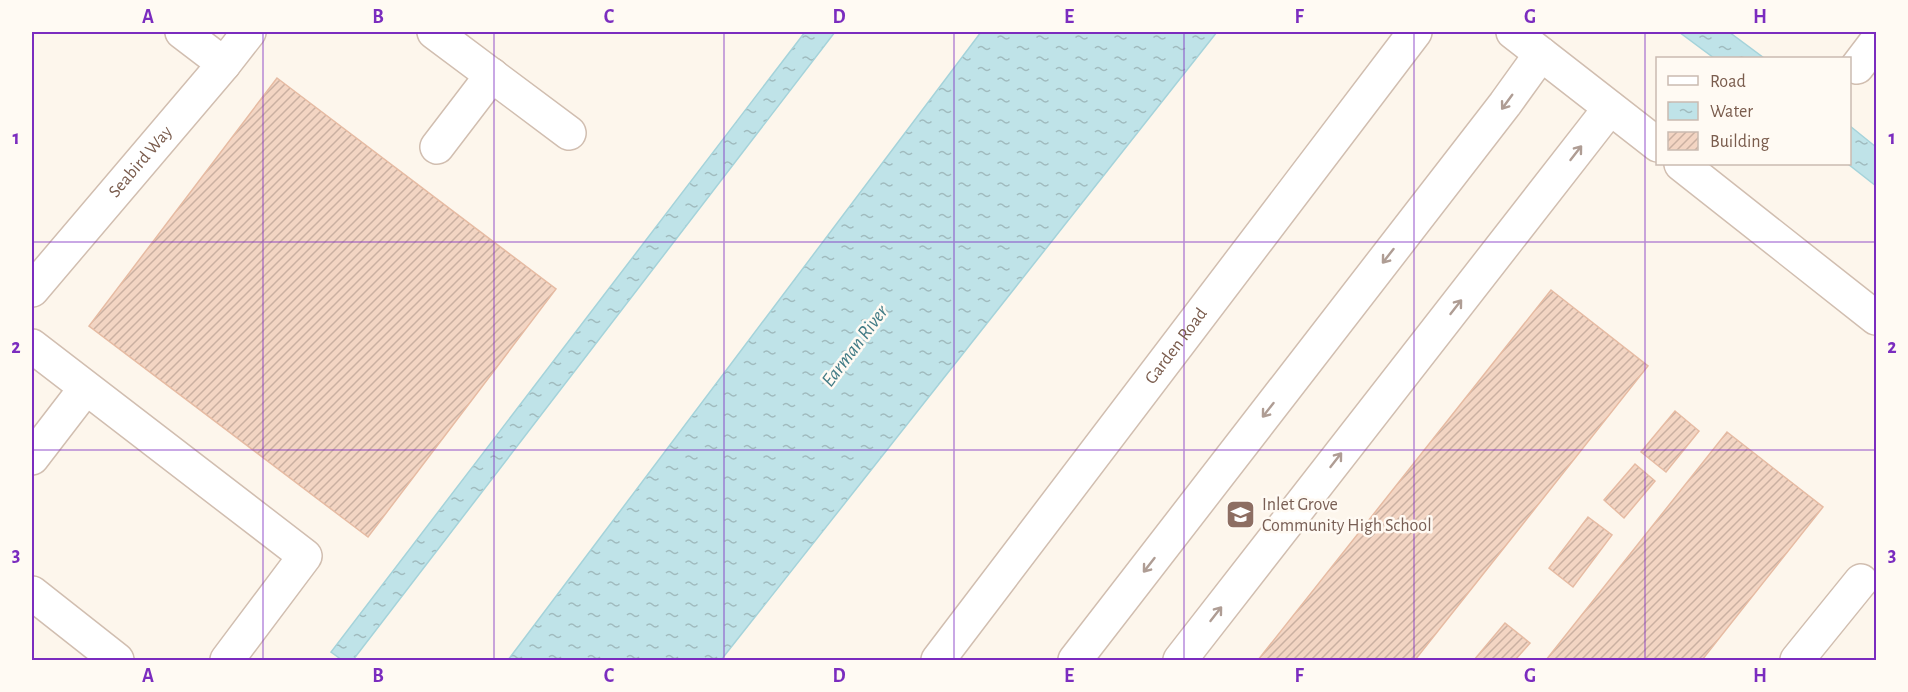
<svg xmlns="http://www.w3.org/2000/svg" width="1908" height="692" font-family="'Alegreya Sans',sans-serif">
	<defs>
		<pattern id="water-ripples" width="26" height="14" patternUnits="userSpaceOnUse" patternTransform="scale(1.5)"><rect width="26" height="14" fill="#bfe3e8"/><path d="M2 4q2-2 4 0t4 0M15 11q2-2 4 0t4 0" fill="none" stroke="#a0bbbe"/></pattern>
		<pattern id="building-hatch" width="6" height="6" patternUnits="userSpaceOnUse" patternTransform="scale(1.5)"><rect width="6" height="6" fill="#f3d5c3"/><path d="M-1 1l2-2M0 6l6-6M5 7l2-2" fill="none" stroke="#cab0a1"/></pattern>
	</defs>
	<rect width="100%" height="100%" fill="#fdf6ec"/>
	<!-- water -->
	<path fill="url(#water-ripples)" stroke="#a5d3da" stroke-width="1.5" d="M 805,32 L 835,32 L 353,660 L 342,660 L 331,652 Z
		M 981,32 L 1217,32 L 721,660 L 508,660 Z
		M 1679,32 L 1729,32 L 1764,58 L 1714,58 Z
		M 1850,126 L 1876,147 L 1876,186 L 1848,164 L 1850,164 Z"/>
	<!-- building -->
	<path fill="url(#building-hatch)" stroke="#e6bba3" stroke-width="1.5" d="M 277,78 L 556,289 L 368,537 L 89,326 Z
		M 1551,290 L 1648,366 L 1415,660 L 1258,660 Z
		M 1675,411 L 1699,431 L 1666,472 L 1641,452 Z
		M 1727,432 L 1823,507 L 1702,660 L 1546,660 Z
		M 1635,464 L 1655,481 L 1624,518 L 1604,500 Z
		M 1588,517 L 1612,535 L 1573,587 L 1549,568 Z
		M 1505,623 L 1530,643 L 1515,660 L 1474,660 Z"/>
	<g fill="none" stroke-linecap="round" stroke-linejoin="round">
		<defs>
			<g id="minor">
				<path d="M 182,32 L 224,64"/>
				<path d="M 434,32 L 569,133"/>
				<path d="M 1513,32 L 1658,145"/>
				<path d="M 1857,67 L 1876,42"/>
				<path d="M 437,147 L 492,75"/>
				<path d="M 1681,164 L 1876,318"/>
				<path id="s1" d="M 32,290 L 224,64 L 249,32"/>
				<path d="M 32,346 L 305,556 L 227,660"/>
				<path d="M 32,458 L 85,389"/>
				<path d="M 32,593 L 117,660"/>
				<path id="s2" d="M 938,660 L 1415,32"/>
				<path d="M 1075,660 L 1505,104 L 1541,54"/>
				<path d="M 1180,660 L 1610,108"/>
				<path d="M 1797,660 L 1861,581"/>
			</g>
		</defs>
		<!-- minor casing -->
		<use href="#minor" stroke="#d1beb0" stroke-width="36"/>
		<!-- minor -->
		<use href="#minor" stroke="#fff" stroke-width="33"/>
	</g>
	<!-- one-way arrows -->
	<defs><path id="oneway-shaft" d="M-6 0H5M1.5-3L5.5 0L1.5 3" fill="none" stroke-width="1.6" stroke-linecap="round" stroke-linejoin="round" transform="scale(1.5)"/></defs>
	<g stroke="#af9d94">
		<use href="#oneway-shaft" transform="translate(1507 102) rotate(126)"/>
		<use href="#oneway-shaft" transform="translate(1576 153) rotate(-52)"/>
		<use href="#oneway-shaft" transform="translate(1388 256) rotate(128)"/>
		<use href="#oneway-shaft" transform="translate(1456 307) rotate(-52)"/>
		<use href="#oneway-shaft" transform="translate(1268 410) rotate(128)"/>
		<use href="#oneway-shaft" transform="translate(1336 460) rotate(-52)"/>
		<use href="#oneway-shaft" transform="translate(1149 565) rotate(128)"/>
		<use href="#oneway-shaft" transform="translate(1216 614) rotate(-52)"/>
	</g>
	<!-- grid -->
	<path fill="none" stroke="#7b2cbf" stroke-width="1.5" stroke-opacity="0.55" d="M 263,32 L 263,660M 494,32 L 494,660M 724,32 L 724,660M 954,32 L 954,660M 1184,32 L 1184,660M 1414,32 L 1414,660M 1645,32 L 1645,660M 32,242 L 1876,242M 32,450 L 1876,450"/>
	<!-- icons -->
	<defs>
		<symbol id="school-square" viewBox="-11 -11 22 22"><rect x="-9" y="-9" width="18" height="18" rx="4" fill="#8d6e63" stroke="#fffaf3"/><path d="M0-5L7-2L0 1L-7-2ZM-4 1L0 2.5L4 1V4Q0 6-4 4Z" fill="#fff"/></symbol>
	</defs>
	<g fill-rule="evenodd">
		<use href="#school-square" x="1224" y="498" width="33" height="33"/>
	</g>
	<g text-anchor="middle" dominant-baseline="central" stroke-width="5" stroke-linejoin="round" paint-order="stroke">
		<!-- street labels -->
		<g font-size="18" fill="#7a5c4d" stroke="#fffaf3">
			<text stroke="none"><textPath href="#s1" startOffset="168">Seabird Way</textPath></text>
			<text stroke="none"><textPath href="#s2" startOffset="394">Garden Road</textPath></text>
		</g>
		<!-- education labels -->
		<g font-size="18" fill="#785e54" stroke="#fffaf3" text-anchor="start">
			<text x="1262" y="505">Inlet Grove<tspan x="1262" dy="21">Community High School</tspan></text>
		</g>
		<!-- water labels -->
		<g font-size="20" font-style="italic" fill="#437c86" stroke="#fffaf3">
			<text transform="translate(855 346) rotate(-53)">Earman River</text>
		</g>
	</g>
	<!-- border -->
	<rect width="1908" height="692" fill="none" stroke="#fffaf3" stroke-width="66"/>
	<!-- legend -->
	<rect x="1656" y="57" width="195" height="108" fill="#fffaf3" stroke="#cabbb1" stroke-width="1.5"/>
	<rect x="1668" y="76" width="30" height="9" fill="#ffffff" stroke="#cabbb1" stroke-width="1.5"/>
	<text x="1710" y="87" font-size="18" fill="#7a5c4d">Road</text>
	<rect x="1668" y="102" width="30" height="18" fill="url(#water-ripples)" stroke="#cabbb1" stroke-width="1.5"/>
	<text x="1710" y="117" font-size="18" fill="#7a5c4d">Water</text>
	<rect x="1668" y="132" width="30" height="18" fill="url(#building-hatch)" stroke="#cabbb1" stroke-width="1.5"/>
	<text x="1710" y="147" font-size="18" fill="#7a5c4d">Building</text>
	<rect x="33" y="33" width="1842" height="626" fill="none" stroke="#7b2cbf" stroke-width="2"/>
	<g font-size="20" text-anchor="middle" font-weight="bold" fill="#7b2cbf">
		<text x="148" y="23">A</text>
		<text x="378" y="23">B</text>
		<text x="609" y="23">C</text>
		<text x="839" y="23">D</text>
		<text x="1069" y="23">E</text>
		<text x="1299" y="23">F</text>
		<text x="1530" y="23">G</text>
		<text x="1760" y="23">H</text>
		<text x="16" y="144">1</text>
		<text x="1892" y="144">1</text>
		<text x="16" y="353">2</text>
		<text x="1892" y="353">2</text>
		<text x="16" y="561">3</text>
		<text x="1892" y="561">3</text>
		<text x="148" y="682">A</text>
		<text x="378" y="682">B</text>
		<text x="609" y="682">C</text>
		<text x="839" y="682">D</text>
		<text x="1069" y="682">E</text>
		<text x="1299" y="682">F</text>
		<text x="1530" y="682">G</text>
		<text x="1760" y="682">H</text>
	</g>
</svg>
